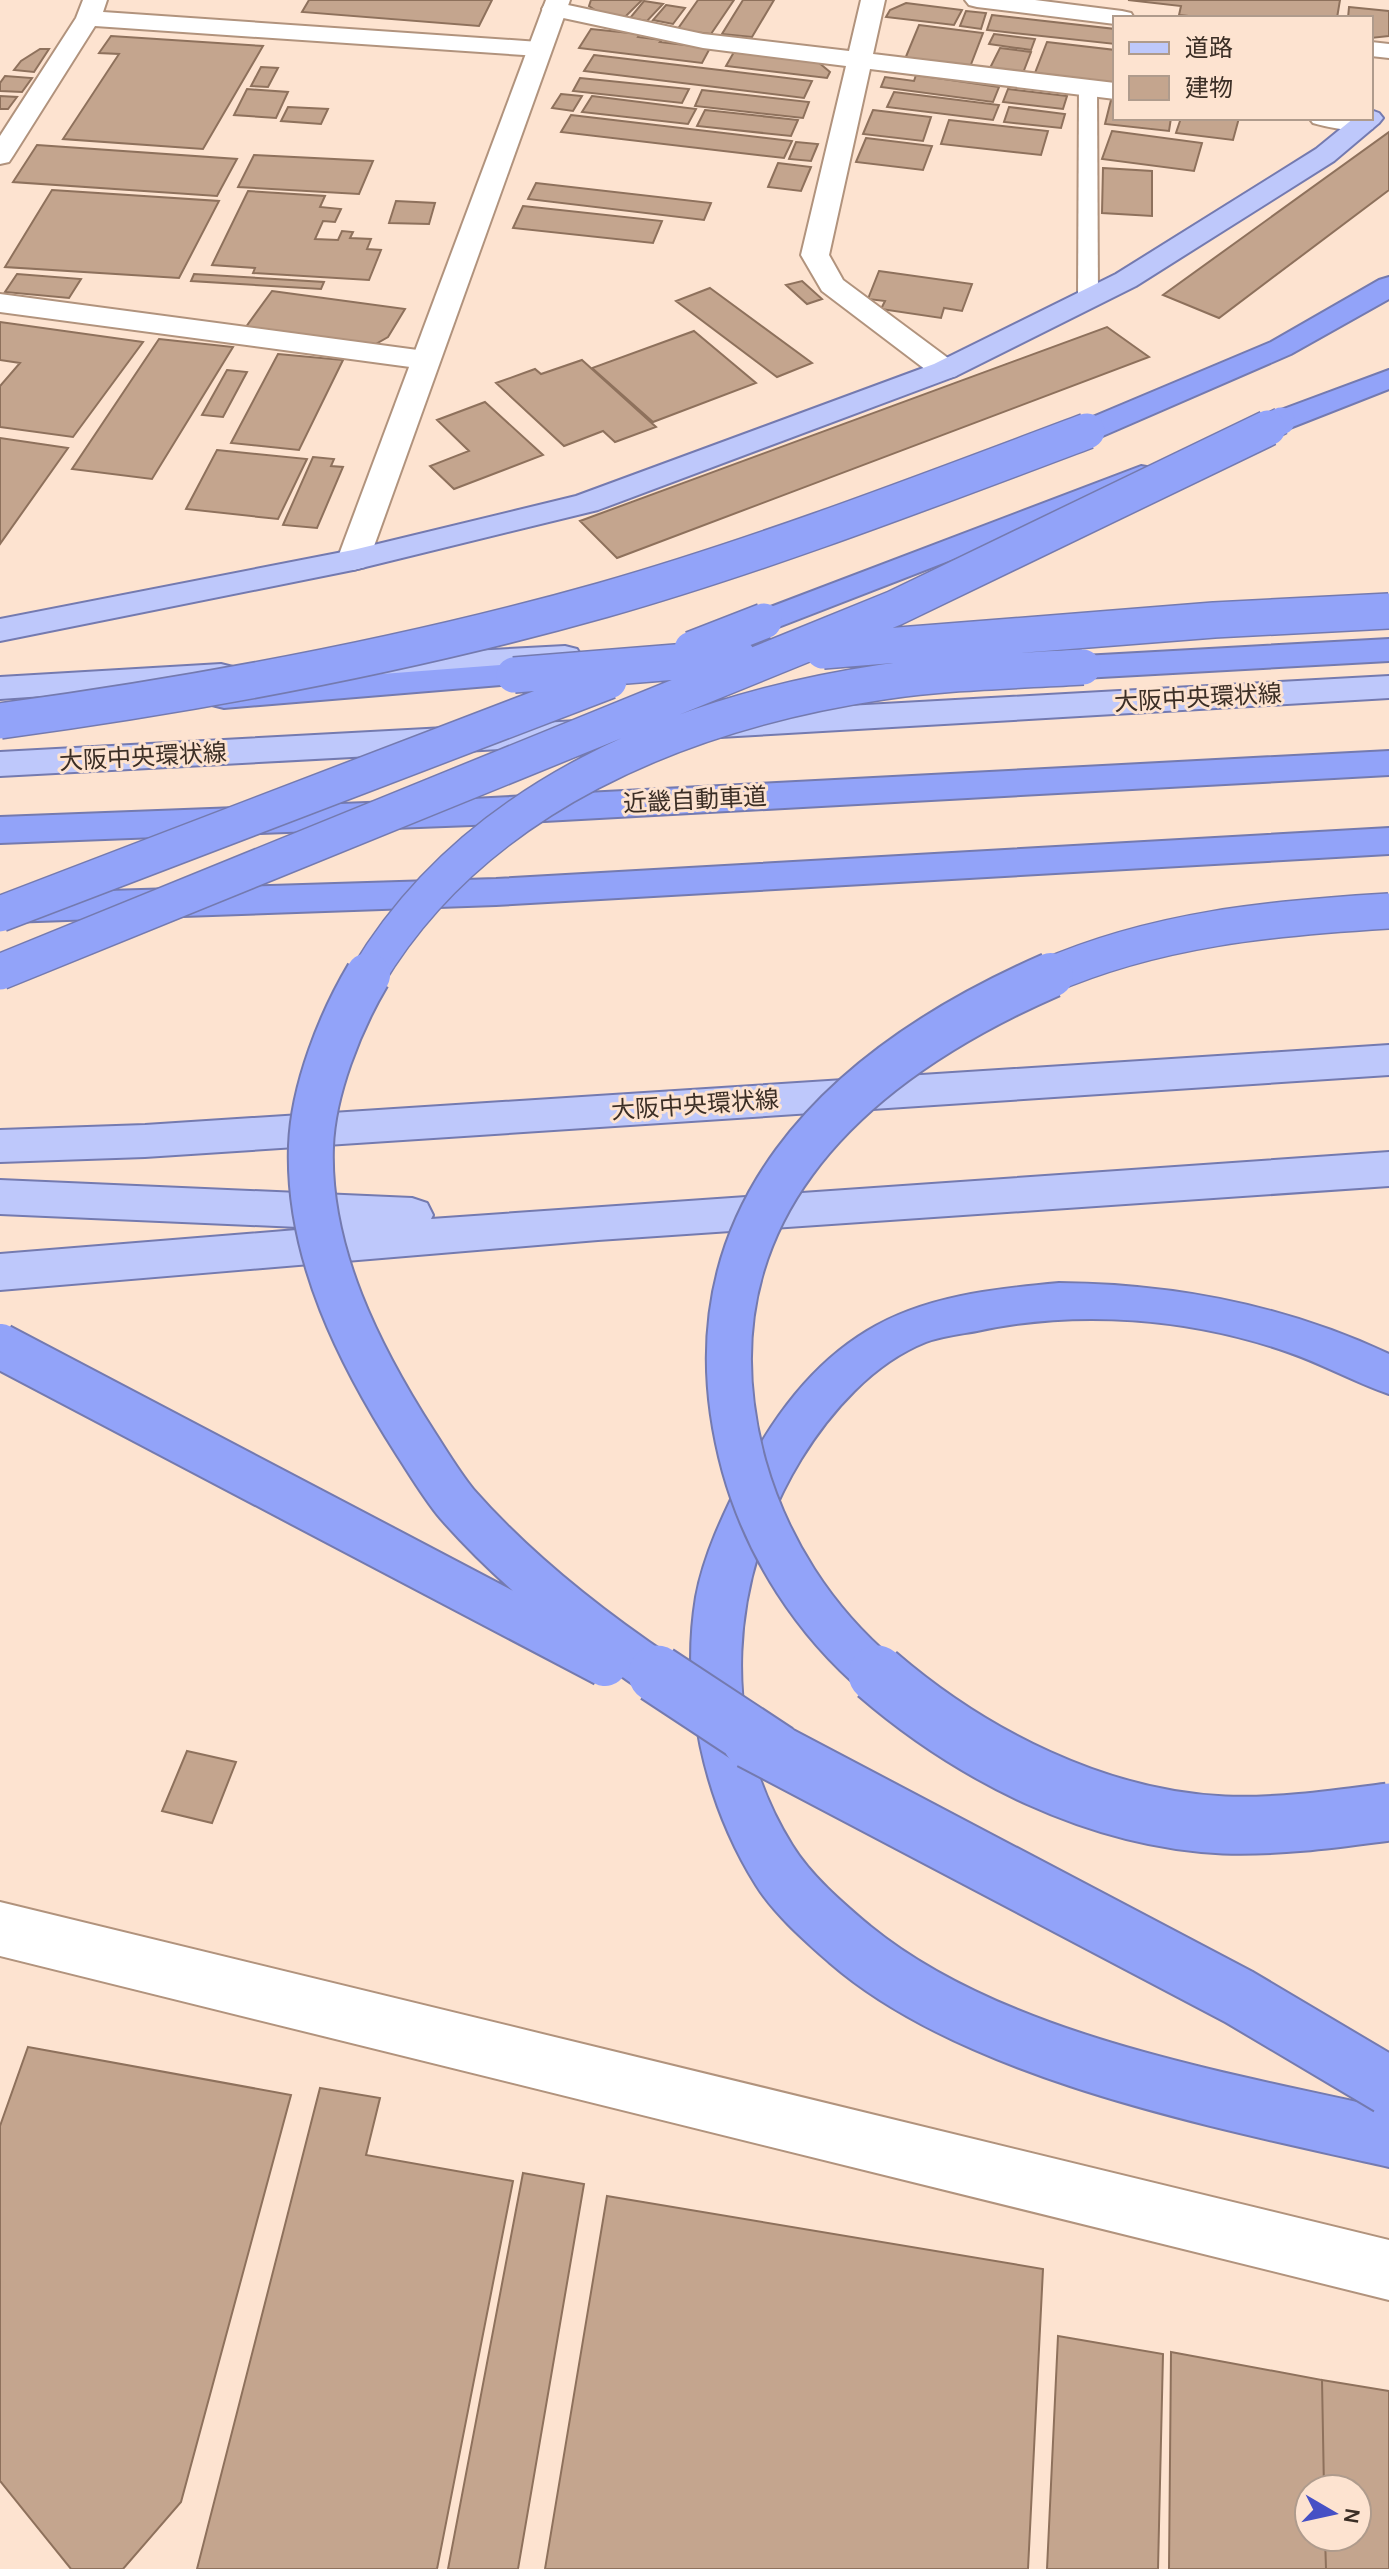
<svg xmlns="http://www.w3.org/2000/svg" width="1389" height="2569" font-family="Karla,'Noto Sans JP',sans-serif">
	<rect width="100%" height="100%" fill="#fde3d0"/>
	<!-- building -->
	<path fill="#c4a58e" stroke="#8e715c" stroke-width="2" d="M 309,0 L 492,0 L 479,26 L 302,12 Z
		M 591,0 L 642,0 L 625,17 L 598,12 L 589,6 Z
		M 698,0 L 734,0 L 711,34 L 677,30 Z
		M 743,0 L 774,0 L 752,37 L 722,34 Z
		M 1128,0 L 1340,0 L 1337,18 L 1208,18 L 1179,15 L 1181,6 Z
		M 644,1 L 663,4 L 647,21 L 630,18 Z
		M 906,3 L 962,10 L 954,25 L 886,17 L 890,10 Z
		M 666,5 L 685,8 L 673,24 L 653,20 Z
		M 1349,7 L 1389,11 L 1389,36 L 1371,38 L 1371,18 L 1348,18 Z
		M 966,11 L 986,13 L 981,29 L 960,26 Z
		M 992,15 L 1115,29 L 1115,44 L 987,30 Z
		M 919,25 L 983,33 L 970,67 L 905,59 Z
		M 591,29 L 640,34 L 638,37 L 662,40 L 660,42 L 710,48 L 702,63 L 579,48 Z
		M 994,34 L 1035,39 L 1031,50 L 989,44 Z
		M 111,36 L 263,46 L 203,149 L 63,139 L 119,54 L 99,53 Z
		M 1047,42 L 1115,50 L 1115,83 L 1035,73 Z
		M 1000,48 L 1031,52 L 1023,73 L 990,68 Z
		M 40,49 L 49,49 L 34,72 L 14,70 L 21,61 Z
		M 734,52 L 818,62 L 830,72 L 827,78 L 726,66 Z
		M 594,55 L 812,81 L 804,98 L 584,71 Z
		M 261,67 L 278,68 L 268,87 L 251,86 Z
		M 916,75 L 999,87 L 993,102 L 881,87 L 885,77 L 914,81 Z
		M 5,76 L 32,78 L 22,92 L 0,91 L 0,83 Z
		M 580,78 L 689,89 L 682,103 L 573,91 Z
		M 247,89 L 288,92 L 276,118 L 234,115 Z
		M 1008,89 L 1067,96 L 1063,109 L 1003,102 Z
		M 702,90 L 809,102 L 803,118 L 695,106 Z
		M 894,92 L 999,105 L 993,120 L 887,107 Z
		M 561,94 L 582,96 L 573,111 L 552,108 Z
		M 0,96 L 17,97 L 8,109 L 0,109 Z
		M 592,96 L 696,109 L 688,124 L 582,112 Z
		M 1111,100 L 1115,100 L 1115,118 L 1171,118 L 1169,131 L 1105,124 Z
		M 288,107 L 328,109 L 321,124 L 281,121 Z
		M 1009,107 L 1065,114 L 1061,128 L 1004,122 Z
		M 705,110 L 798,120 L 791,136 L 697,126 Z
		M 873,110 L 931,117 L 923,141 L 863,134 Z
		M 571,115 L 792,141 L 784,158 L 561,132 Z
		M 1181,118 L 1239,118 L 1233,140 L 1176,133 Z
		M 949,120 L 1048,131 L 1041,155 L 941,144 Z
		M 1112,131 L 1202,143 L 1194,171 L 1102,159 Z
		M 1389,132 L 1389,190 L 1219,318 L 1163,295 Z
		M 866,138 L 932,146 L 923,170 L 856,162 Z
		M 796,142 L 818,144 L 811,161 L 789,159 Z
		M 37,145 L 237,159 L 217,196 L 13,182 Z
		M 254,155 L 373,161 L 359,194 L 238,187 Z
		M 778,163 L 811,167 L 801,191 L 768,187 Z
		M 1103,168 L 1152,171 L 1152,216 L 1102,213 Z
		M 536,183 L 711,203 L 704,220 L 528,199 Z
		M 52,190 L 219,201 L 179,278 L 5,267 Z
		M 248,191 L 325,196 L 320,207 L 341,209 L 335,222 L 323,221 L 315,239 L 338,240 L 342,231 L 353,232 L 350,238 L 371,239 L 367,249 L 381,250 L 369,280 L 253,273 L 255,268 L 212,265 Z
		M 396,201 L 435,203 L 429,224 L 389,223 Z
		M 523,206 L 662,221 L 653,243 L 513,228 Z
		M 879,271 L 972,284 L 962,311 L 944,308 L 941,318 L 881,309 L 885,301 L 868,299 Z
		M 17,274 L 81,279 L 69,298 L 5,292 Z
		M 194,274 L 324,282 L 321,289 L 191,281 Z
		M 802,281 L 822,299 L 807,304 L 786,285 Z
		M 710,288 L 812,363 L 777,377 L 676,301 Z
		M 272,291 L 405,309 L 388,337 L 367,349 L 243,331 Z
		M 0,322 L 143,342 L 73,437 L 0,427 L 0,386 L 20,363 L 0,360 Z
		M 1107,327 L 1149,357 L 617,558 L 580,521 Z
		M 694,331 L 756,383 L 653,422 L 592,368 Z
		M 159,339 L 233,347 L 152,479 L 72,469 Z
		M 278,354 L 343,360 L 299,450 L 231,443 Z
		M 582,360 L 656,427 L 615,442 L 603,431 L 564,446 L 496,383 L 535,369 L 541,374 Z
		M 227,370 L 247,372 L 223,417 L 202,415 Z
		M 485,402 L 543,455 L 454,489 L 430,466 L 469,451 L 437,420 Z
		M 0,438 L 68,448 L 0,544 Z
		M 217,450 L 307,459 L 278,519 L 186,509 Z
		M 313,457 L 334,459 L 331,466 L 343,467 L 317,528 L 283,525 Z
		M 187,1751 L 236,1762 L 212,1823 L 162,1811 Z
		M 28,2047 L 291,2095 L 181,2502 L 123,2569 L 71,2569 L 0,2481 L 0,2126 Z
		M 320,2088 L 380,2098 L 366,2155 L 513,2181 L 437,2569 L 197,2569 Z
		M 523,2173 L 584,2184 L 518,2569 L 448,2569 Z
		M 607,2196 L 1043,2269 L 1028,2569 L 545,2569 Z
		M 1058,2336 L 1163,2354 L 1158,2569 L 1047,2569 Z
		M 1171,2352 L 1322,2380 L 1324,2489 L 1309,2489 L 1309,2537 L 1325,2537 L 1326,2569 L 1169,2569 Z
		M 1322,2380 L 1389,2391 L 1389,2569 L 1326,2569 L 1325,2537 L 1357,2537 L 1357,2489 L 1324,2489 Z"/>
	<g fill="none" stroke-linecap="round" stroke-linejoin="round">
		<defs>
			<path id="service" d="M 1088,83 L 1097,88 L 1098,299 L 1088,305 L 1078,299 L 1079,88 Z"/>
			<path id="minor" d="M 83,0 L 107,0 L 103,12 L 539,42 L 548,44 L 551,49 L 548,54 L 539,56 L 95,26 L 13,156 L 9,162 L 0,164 L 0,136 L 76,18 Z
				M 861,0 L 885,0 L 873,54 L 1115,83 L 1115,99 L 870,69 L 829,255 L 843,280 L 956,364 L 960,370 L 956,376 L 945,379 L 934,376 L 822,291 L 801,255 L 846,66 L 703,48 L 554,16 L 545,14 L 542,9 L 545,4 L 554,2 L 703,34 L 849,51 Z
				M 965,0 L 1035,0 L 1122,11 L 1131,13 L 1134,18 L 1115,18 L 1115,24 L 977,7 L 969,5 Z
				M 1371,42 L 1389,44 L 1389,58 L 1371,56 Z
				M 1371,117 L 1376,123 L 1372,129 C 1354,133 1331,128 1313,123 L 1309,118 Z
				M 0,294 L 425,351 L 435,354 L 440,360 L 435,366 L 425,369 L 0,312 Z
				M 0,1902 L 1389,2240 L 1389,2300 L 0,1956 Z"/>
			<path id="tertiary" d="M 546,0 L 570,0 L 369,560 L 365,567 L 353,570 L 341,567 L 337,560 Z"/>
			<path id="primary" d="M 1371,110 L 1379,113 L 1383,118 L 1379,123 L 1334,161 L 1136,286 L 956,376 L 598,510 L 353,570 L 0,641 L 0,619 L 353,550 L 576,496 L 934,364 L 1116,274 L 1316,149 L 1354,118 L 1371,118 Z
				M 565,646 L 577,649 L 582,657 L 577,665 L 565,668 L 358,679 L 346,676 L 341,668 L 346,660 L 358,657 Z
				M 221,664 L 233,667 L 238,675 L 233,683 L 0,699 L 0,677 Z
				M 1389,676 L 1389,698 L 720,737 L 708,733 L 702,725 L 708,717 L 720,713 Z
				M 596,720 L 609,724 L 614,732 L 609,740 L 596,744 L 0,776 L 0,752 Z
				M 1389,1045 L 1389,1075 L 145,1157 L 0,1162 L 0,1130 L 145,1125 Z
				M 1389,1152 L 1389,1186 L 598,1240 L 0,1290 L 0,1254 L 321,1228 L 0,1214 L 0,1180 L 412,1198 L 427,1203 L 433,1215 L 431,1219 Z"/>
			<path id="motorway" d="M 1389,277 L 1389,299 L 1291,354 L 1098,438 L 1087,440 L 1076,438 L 1072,431 L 1076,424 L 1271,342 L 1379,280 Z
				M 1389,370 L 1389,389 L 1249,444 L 1238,446 L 1227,444 L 1223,437 L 1227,430 Z
				M 1141,466 L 1152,468 L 1157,475 L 1152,482 L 776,628 L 764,632 L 752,628 L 747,621 L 752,614 Z
				M 1389,639 L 1389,661 L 1083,678 L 1071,675 L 1066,667 L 1071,659 L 1083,656 Z
				M 514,664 L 526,667 L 531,675 L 526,683 L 224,708 L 212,705 L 207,697 L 212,689 L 224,686 Z
				M 1389,751 L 1389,775 L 472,825 L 0,843 L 0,817 L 472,799 Z
				M 1389,828 L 1389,854 L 496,905 L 9,922 L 0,919 L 0,897 L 9,894 L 496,879 Z
				M 1059,1283 C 1175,1284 1284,1305 1389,1354 L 1389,1394 C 1354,1382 1321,1363 1285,1351 C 1188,1318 1078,1309 977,1331 C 961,1334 942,1336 926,1342 C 873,1363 830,1412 801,1459 C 729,1577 717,1725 792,1845 C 811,1876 843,1903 870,1926 C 1003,2035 1224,2072 1389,2109 L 1389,2167 C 1217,2128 965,2080 830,1963 C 804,1940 774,1914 756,1885 C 704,1802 680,1693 696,1597 C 704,1554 724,1513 743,1475 C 773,1418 811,1365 867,1331 C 924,1296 994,1289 1059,1283 Z"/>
		</defs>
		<!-- service casing -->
		<use href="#service" stroke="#b1937d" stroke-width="4"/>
		<!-- minor casing -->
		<use href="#minor" stroke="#b1937d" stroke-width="4"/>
		<!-- tertiary casing -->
		<use href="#tertiary" stroke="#b1937d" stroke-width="4"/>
		<!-- primary casing -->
		<use href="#primary" stroke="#747aaf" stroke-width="4"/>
		<!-- motorway casing -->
		<use href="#motorway" stroke="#747aaf" stroke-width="4"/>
		<!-- service -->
		<use href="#service" fill="#fff" fill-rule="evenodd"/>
		<!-- minor -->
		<use href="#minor" fill="#fff" fill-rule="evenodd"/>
		<!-- tertiary -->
		<use href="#tertiary" fill="#fff" fill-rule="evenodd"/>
		<!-- primary -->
		<use href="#primary" fill="#bec8fb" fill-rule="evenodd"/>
		<!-- motorway -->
		<use href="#motorway" fill="#92a3f9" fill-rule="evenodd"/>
		<defs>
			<path id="motorway-bridge-far3" d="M 1263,430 L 1281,421"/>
			<path id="motorway-bridge-far2" d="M 692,649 L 764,621
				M 823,651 L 1214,620 L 1389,611
				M 514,675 L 738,657
				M 0,721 C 204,693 405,656 603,600 C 767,553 927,491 1087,431
				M 0,914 L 609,681
				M 0,972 L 895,608 L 1268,428
				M 367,977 C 475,796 682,712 883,682 C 949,672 1016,671 1083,667
				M 1046,977 C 1156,929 1271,918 1389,911"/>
			<path id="motorway-bridge-far1" d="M 368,975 C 340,1022 313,1090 311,1146 C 307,1253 360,1357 416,1444 C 429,1464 442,1486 457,1504 C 516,1571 587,1627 660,1676
				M 0,1346 L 605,1664
				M 879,1676 C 814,1621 767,1548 744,1466 C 677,1219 843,1066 1051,975"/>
			<path id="motorway-bridge" d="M 657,1674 L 777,1753
				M 877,1674 C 972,1756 1097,1819 1224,1825 C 1279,1827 1335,1819 1389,1812
				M 751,1740 L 1239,1997 L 1389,2086"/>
		</defs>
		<!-- motorway-bridge-far3 casing -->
		<use href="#motorway-bridge-far3" stroke="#747aaf" stroke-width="29" stroke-linecap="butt"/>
		<!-- motorway-bridge-far2 casing -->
		<use href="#motorway-bridge-far2" stroke="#747aaf" stroke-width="38" stroke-linecap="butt"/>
		<!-- motorway-bridge-far1 casing -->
		<use href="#motorway-bridge-far1" stroke="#747aaf" stroke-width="48" stroke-linecap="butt"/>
		<!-- motorway-bridge casing -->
		<use href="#motorway-bridge" stroke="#747aaf" stroke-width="61" stroke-linecap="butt"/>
		<!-- motorway-bridge-far3 -->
		<use href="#motorway-bridge-far3" stroke="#92a3f9" stroke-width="27"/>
		<!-- motorway-bridge-far2 -->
		<use href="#motorway-bridge-far2" stroke="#92a3f9" stroke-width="35"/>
		<!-- motorway-bridge-far1 -->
		<use href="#motorway-bridge-far1" stroke="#92a3f9" stroke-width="44"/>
		<!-- motorway-bridge -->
		<use href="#motorway-bridge" stroke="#92a3f9" stroke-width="57"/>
	</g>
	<g text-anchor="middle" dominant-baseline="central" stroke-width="6" stroke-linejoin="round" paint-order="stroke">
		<!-- street labels -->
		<g font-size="24" fill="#3b2e25" stroke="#fde3d0">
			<text transform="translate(1198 698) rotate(-3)">大阪中央環状線</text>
			<text transform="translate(143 757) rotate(-3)">大阪中央環状線</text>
			<text transform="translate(695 800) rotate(-3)">近畿自動車道</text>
			<text transform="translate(695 1105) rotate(-4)">大阪中央環状線</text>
		</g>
	</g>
	<!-- legend -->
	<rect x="1113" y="16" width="260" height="104" fill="#fde3d0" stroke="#af9b8c" stroke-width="2"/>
	<rect x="1129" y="42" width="40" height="12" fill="#bec8fb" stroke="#af9b8c" stroke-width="2"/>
	<text x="1185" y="56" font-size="24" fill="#3b2e25">道路</text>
	<rect x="1129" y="76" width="40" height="24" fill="#c4a58e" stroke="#af9b8c" stroke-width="2"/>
	<text x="1185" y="96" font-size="24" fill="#3b2e25">建物</text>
	<!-- north arrow -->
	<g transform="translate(1333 2513) rotate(99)"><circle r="38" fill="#fde3d0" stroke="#af9b8c" stroke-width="2"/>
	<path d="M0-6L14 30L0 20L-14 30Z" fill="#4650c5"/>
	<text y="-12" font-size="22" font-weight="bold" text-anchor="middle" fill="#3b2e25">N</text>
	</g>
</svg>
